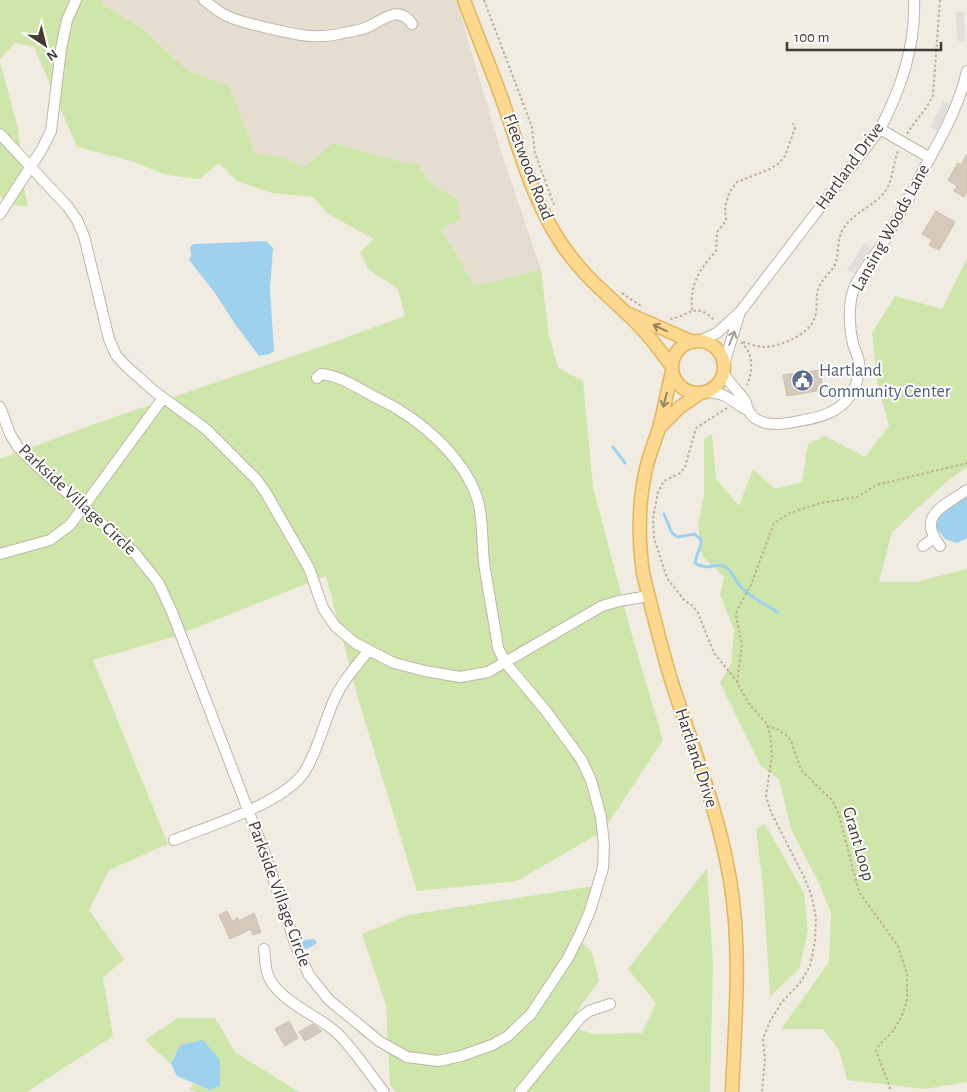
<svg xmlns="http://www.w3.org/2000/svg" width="967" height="1092" font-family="'Alegreya Sans',sans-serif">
	<rect width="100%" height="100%" fill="#f1ece2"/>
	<!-- residential -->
	<path fill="#e5ddd0" d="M 102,0 L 456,0 L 501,151 L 541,270 L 475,286 L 441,228 L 457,199 L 429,182 L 417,163 L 401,162 L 333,143 L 304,167 L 282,157 L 255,153 L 229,86 L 187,70 L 143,29 L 101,3 Z"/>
	<!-- green -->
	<path fill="#cee6aa" d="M 0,0 L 102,0 L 102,4 L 143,29 L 187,70 L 229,86 L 255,153 L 282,157 L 304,167 L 333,143 L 401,162 L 417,163 L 429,182 L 457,199 L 461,219 L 441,229 L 475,286 L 541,270 L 549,335 L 558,368 L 583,381 L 593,487 L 631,632 L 663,740 L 603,831 L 517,881 L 417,891 L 359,702 L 326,576 L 170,638 L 93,660 L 168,844 L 109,870 L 89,910 L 124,959 L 103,978 L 113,1036 L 27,1092 L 0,1092 L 0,459 L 100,422 L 320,347 L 405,316 L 398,289 L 368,269 L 360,252 L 374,239 L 328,214 L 313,197 L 272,193 L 237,181 L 219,163 L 199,179 L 167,175 L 128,160 L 77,147 L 34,47 L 15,43 L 0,59 Z
		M 0,62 L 18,128 L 23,183 L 28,207 L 4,203 L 0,194 Z
		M 967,258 L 967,467 L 945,483 L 892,532 L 879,582 L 916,582 L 967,569 L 967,1082 L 925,1089 L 847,1080 L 839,1050 L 823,1029 L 781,1029 L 829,962 L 831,913 L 818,881 L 791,829 L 779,779 L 761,766 L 720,683 L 731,664 L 734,629 L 720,595 L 724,577 L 702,556 L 698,525 L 704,495 L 704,439 L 712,434 L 716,479 L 739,506 L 753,469 L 775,489 L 802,482 L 808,444 L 825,436 L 865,457 L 889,426 L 877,382 L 872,333 L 895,296 L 942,309 Z
		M 765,824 L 804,893 L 808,931 L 799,969 L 770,997 L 763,887 L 756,829 Z
		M 707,868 L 713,963 L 710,1092 L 396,1092 L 390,1085 L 386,1005 L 362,934 L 408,915 L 594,886 L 574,935 L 592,952 L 599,981 L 577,1011 L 579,1029 L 593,1034 L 642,1033 L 656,1003 L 628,969 Z
		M 178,1018 L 215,1018 L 235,1052 L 299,1092 L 195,1092 L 190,1089 L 193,1084 L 210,1090 L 180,1045 L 171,1064 L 145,1040 Z"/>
	<!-- parking -->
	<path fill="#e1dedb" d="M 956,12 L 964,12 L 965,41 L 957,41 Z
		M 943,101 L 950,104 L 938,131 L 930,128 Z
		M 865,243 L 872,248 L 854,273 L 847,270 Z"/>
	<!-- water -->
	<path fill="#9dd1ee" d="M 266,241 L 273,248 L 270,288 L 274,351 L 269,354 L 259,356 L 235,324 L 215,293 L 189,260 L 191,256 L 190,247 L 194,244 Z
		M 967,493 L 967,538 L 957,543 L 945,539 L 936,528 L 939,513 Z
		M 313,939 L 317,941 L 316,944 L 307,949 L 302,948 L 301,944 L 304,940 Z
		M 203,1040 L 220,1060 L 220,1086 L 210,1090 L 177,1076 L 171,1064 L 180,1045 Z"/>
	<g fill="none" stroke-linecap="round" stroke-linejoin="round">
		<!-- stream -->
		<path stroke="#9dd1ee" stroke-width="3" d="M 613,447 L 625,463
			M 664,514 L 672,533 L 678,537 L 694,534 L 701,539 C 702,548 696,554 695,563 C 710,573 716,559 728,569 C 735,574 735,582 742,588 C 752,598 766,605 778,612"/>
	</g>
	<!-- building -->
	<path fill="#d5c9bb" stroke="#cdbeab" d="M 967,154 L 967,192 L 964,197 L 954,191 L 957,186 L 948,180 L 958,163 L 961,165 Z
		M 936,211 L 955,222 L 939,250 L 929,245 L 932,240 L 922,234 Z
		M 820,370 L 823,390 L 787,396 L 783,375 Z
		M 227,911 L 232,921 L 238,918 L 239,921 L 254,913 L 261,932 L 253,935 L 251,929 L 230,939 L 219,915 Z
		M 289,1021 L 298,1038 L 285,1046 L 275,1029 Z
		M 313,1024 L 322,1031 L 305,1041 L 299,1032 Z"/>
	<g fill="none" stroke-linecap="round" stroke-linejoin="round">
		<defs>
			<path id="minor" d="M 204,0 C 210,5 216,10 223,14 C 235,21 249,23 263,27 C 289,33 312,40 339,34 C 347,32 357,31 365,28 C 381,22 398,3 412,24
				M 880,129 L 930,158
				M 0,134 L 68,207 L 77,220 L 84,236 L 109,339 L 116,355 L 126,366 L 154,391 L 206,429 L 256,479 L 266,493 L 309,568 L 323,608 L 335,626 L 355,643 L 394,663 L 425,671 L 460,677 L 488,672 L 602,606 L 619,601 L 649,596
				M 0,214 L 42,149 L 51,131 L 61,49 L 67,20 L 76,0
				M 700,341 L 717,333 L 740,312 L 880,129 C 901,89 916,45 914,0
				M 724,364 L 740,312
				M 723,372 C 729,383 737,390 744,399 C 746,402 747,406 748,410 C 756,425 773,425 788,423 C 818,418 847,414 857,381 C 858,375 860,367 859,362 C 858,356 855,350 853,344 C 849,327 848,305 854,288 C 862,270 875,256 885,240 C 899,216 912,192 925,167 C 942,136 959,106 967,71
				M 708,392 C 731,394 730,402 749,411
				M 0,407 L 10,434 L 18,447 L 35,464 L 134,552 L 158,582 L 172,612 L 265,854 L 296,946 L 309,975 L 329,1000 L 379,1041 L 407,1057 L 438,1061 L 461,1056 L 492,1045 L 508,1036 L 531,1014 L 568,958 L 580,934 L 590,911 L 603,868 L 604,845 L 601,817 L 591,780 L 581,759 L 546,711 L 505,662 L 498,648 C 494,619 488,591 484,562 C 482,543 483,524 479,505 C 468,459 418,417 377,398 C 358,389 343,376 321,374 L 317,378
				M 923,546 L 934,538
				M 940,546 C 916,515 943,507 967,490
				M 0,554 L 50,540 L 70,525 L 163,398
				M 174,840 C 209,826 285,803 305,771 C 318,750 324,723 334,700 C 342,682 356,666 369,650
				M 264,949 C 265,956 265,965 267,972 C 274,1000 319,1015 338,1034 C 355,1051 369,1073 384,1092
				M 520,1092 L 580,1018 L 589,1011 L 610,1004"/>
			<path id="major" d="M 464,0 C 476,33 490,66 502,99 C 519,147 532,200 561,243 C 580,272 601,289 625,312 C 643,328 658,347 672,367
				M 629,314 L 693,342
				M672 367a26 26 0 1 1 52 0a26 26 0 1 1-52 0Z
				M 672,372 C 667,391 664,410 659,428 C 655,441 650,453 647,465 C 638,501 638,537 643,573 C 652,610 661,647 672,683 C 693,748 719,813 730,880 C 742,950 735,1022 732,1092
				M 659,428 L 680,407 L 699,394"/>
		</defs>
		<!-- minor casing -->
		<use href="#minor" stroke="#bfb6a8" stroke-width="12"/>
		<!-- major casing -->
		<use href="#major" stroke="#e1b45f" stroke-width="15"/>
		<!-- path -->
		<path stroke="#bdae96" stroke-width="2" stroke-dasharray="2.5 2.5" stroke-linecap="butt" d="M 484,0 L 532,127 L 535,153 L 554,205
			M 907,134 C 915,120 927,110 933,95 L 940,0
			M 622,293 L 641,306
			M 692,310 C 690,284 699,270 716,251 L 717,232 L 726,221 L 725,207 L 729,193 L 737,182 L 770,169 L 778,164 L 785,156 L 795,128 L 793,123
			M 670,319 C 691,315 696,301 715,321
			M 741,342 C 754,354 753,370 747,385
			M 743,342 C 750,344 758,347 765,347 C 782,346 810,334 815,317 C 818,307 815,296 819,287 C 822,278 833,272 836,262 C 839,251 837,239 843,229 C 853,213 872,207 883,194 C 894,182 892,165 898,151
			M 727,408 L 696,428 L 685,467 L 680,473 L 664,481 L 658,492 L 653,518 L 654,538 L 667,578 L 685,601 L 693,606 L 698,613 L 714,653 L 736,680 L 749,704 L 766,723 L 770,734 L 772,755 L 766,796 L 771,812 L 804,877 L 812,897 L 816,918 L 815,941 L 810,966 L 800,983 L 782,1002 L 770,1021 L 763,1039 L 765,1059 L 762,1092
			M 737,682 L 742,644 L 736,617 L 737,610 L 751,585 L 774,523 L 790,513 L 821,503 L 857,497 L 876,485 L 967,463
			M 767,726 L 777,729 L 787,736 L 791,741 L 801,770 L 832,800 L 839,815 L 859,892 L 898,946 L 907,974 L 907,1000 L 902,1016 L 893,1031 L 880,1044 L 876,1051 L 890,1087 L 889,1092"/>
		<!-- minor -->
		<use href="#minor" stroke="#fff" stroke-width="10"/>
		<!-- major -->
		<use href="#major" stroke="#fdd88f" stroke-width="12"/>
	</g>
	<!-- one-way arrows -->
	<defs><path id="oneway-shaft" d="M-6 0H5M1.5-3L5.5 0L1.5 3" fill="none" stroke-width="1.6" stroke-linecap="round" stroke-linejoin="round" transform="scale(1.25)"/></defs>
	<g stroke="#96825c">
		<use href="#oneway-shaft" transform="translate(660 328) rotate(-155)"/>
		<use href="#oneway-shaft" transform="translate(665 400) rotate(104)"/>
	</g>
	<use stroke="#a09d99" href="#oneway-shaft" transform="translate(732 338) rotate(-68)"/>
	<!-- icons -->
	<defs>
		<symbol id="civic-disc" viewBox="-11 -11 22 22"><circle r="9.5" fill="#5c6f8a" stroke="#fff"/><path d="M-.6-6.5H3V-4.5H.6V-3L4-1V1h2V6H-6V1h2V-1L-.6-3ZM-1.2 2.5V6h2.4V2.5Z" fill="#fff"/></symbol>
	</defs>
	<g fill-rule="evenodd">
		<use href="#civic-disc" x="790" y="368" width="25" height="25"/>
	</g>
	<g text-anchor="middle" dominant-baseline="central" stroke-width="4" stroke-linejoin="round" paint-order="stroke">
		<!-- street labels -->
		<g font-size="18" fill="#423b33" stroke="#fff">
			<text transform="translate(850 166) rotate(-54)">Hartland Drive</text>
			<text transform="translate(528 167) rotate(69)">Fleetwood Road</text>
			<text transform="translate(891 228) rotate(-61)">Lansing Woods Lane</text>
			<text transform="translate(77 500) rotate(43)">Parkside Village Circle</text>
			<text transform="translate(696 758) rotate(72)">Hartland Drive</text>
			<text transform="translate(858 844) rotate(74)">Grant Loop</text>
			<text transform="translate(279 894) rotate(70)">Parkside Village Circle</text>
		</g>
		<!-- service labels -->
		<g font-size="18" fill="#4e5e75" stroke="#fff" text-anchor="start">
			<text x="819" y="371">Hartland<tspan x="819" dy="21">Community Center</tspan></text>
		</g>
	</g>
	<!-- north arrow -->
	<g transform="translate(45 45) rotate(145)" stroke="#ffffff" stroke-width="4" paint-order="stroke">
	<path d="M0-4L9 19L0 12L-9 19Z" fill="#423b33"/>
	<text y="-8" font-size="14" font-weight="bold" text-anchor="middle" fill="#423b33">N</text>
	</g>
	<!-- scale -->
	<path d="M787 42v8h154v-8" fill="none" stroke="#423b33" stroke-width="2.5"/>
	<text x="794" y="42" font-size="15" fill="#423b33" stroke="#ffffff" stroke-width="4" paint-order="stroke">100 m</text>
</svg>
